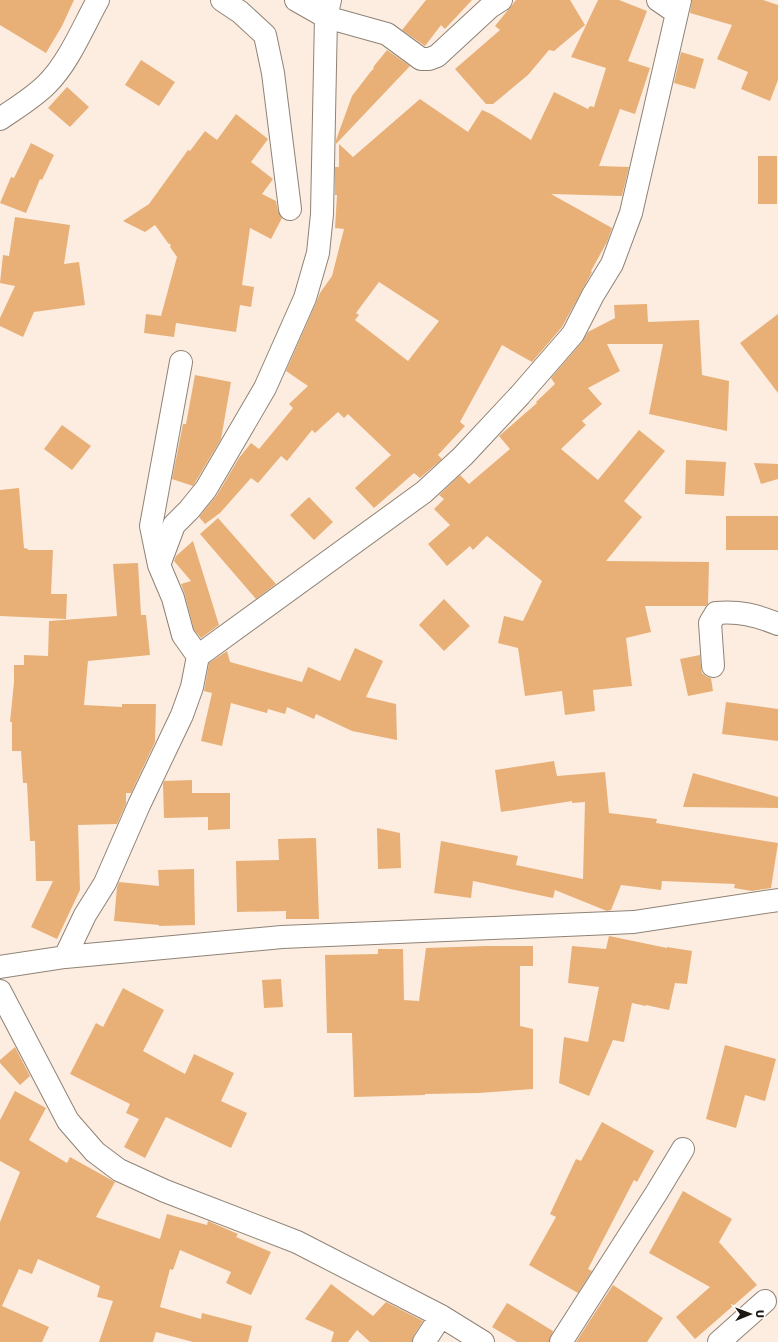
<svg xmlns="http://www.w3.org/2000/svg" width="778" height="1342" font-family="'Golos Text',sans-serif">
	<rect width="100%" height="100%" fill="#fcede0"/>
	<!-- building -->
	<path fill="#e8b077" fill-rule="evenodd" d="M 0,0 L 74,0 L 62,26 L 46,53 L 0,25 Z
		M 426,0 L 472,0 L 445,29 L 441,25 L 425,46 L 402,30 Z
		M 516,0 L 570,0 L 585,25 L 554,51 L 549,50 L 528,75 L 493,104 L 486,104 L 455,69 L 500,30 L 495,26 Z
		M 598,0 L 619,0 L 647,11 L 628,61 L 650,68 L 635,114 L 620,109 L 599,166 L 629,167 L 622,196 L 551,194 L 612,228 L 607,242 L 591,271 L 592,272 L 562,327 L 532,362 L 502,345 L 460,422 L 465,426 L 438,455 L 442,459 L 420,478 L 414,473 L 374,508 L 355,488 L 391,455 L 348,414 L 344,418 L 338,412 L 315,433 L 312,430 L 287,461 L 281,456 L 258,483 L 251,478 L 220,513 L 205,524 L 199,517 L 217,495 L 239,458 L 251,443 L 259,449 L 293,408 L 289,404 L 308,386 L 286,371 L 316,303 L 320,293 L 332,276 L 344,229 L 335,228 L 337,195 L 335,195 L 335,167 L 339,167 L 339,144 L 353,157 L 420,99 L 468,132 L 482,110 L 491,114 L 531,140 L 554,92 L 588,109 L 590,106 L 594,107 L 606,68 L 571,57 ZM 379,282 L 439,321 L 408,361 L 355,320 L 359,315 L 356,313 Z
		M 692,0 L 763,0 L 778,5 L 778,80 L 770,101 L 741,89 L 748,72 L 717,59 L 732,25 L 690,13 Z
		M 387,50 L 410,66 L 336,144 L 336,140 L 352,96 L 372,70 L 373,70 L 374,66 Z
		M 681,52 L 704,59 L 695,89 L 674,83 Z
		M 141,60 L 175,82 L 159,106 L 125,85 Z
		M 67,87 L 89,107 L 70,127 L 48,108 Z
		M 236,114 L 268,139 L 251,162 L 273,179 L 262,194 L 276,201 L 278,211 L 282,218 L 271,239 L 250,228 L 242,285 L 254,287 L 251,307 L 240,305 L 236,332 L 176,323 L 174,337 L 144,333 L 146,314 L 161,316 L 177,257 L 170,247 L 171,245 L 168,243 L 155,225 L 145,232 L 123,221 L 149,204 L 188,150 L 190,151 L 205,131 L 217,140 Z
		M 31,143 L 54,155 L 42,180 L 40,179 L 26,213 L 0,203 L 11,177 L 14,178 Z
		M 758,156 L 777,156 L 777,204 L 758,204 Z
		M 15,217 L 70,225 L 64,264 L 79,262 L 85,305 L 34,312 L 23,337 L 0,326 L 0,318 L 15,286 L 0,283 L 3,255 L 9,256 Z
		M 647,304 L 648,322 L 699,320 L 702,375 L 729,381 L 727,431 L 649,414 L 663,344 L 607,344 L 620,371 L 588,388 L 602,404 L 582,421 L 586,425 L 561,449 L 598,480 L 639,430 L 665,451 L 624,501 L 642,517 L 606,561 L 709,562 L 708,604 L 706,606 L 645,606 L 651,632 L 626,638 L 632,686 L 593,690 L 595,711 L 565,715 L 562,691 L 525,696 L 518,648 L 498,643 L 504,616 L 523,621 L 542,581 L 487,536 L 473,550 L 470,546 L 447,566 L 428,544 L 450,525 L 434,509 L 444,499 L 439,495 L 460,475 L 469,484 L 510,449 L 499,436 L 537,403 L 536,402 L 555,384 L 551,378 L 582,342 L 588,332 L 615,318 L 614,305 Z
		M 778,314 L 778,393 L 740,343 Z
		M 195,375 L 231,382 L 221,439 L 193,486 L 172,479 L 183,424 L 186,424 Z
		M 62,425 L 91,446 L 72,470 L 44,449 Z
		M 686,460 L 726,462 L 724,496 L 685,494 Z
		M 754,463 L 778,464 L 778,479 L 761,484 Z
		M 19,488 L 24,548 L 28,549 L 28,550 L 53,550 L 51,594 L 67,594 L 66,619 L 0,616 L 0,490 Z
		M 309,497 L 333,522 L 314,540 L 290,515 Z
		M 726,516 L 778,516 L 778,550 L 726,550 Z
		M 218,518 L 276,584 L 256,599 L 200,534 Z
		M 193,541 L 219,625 L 201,638 L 194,630 L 185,595 L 181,584 L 191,581 L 174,561 L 176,556 Z
		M 138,563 L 141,615 L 146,615 L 150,655 L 88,661 L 84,705 L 122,707 L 122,704 L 156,704 L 155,742 L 131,793 L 126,793 L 126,804 L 117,824 L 78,825 L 80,890 L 57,939 L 31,927 L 53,881 L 36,881 L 35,841 L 30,841 L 27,783 L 23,783 L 21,751 L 12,751 L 12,722 L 10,722 L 14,682 L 14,665 L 24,665 L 24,655 L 48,656 L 49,621 L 117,616 L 113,564 Z
		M 444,599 L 470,626 L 444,651 L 419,625 Z
		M 355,648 L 383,661 L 366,697 L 396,704 L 397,740 L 352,731 L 316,714 L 314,719 L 287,707 L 285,714 L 268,709 L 267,713 L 231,703 L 222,746 L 201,741 L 212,693 L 204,691 L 209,663 L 227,651 L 230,662 L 302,682 L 308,667 L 340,681 Z
		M 700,655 L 701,667 L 702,673 L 707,677 L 711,678 L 713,691 L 688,696 L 680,659 Z
		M 726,702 L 778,709 L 778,741 L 722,734 Z
		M 554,761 L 557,776 L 605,772 L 609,813 L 657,819 L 656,823 L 778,843 L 771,888 L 752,891 L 734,888 L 735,884 L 662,881 L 661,890 L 621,885 L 611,910 L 607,911 L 555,890 L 553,898 L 473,881 L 471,898 L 434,893 L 441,841 L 518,856 L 516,865 L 583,879 L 585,802 L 572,803 L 572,801 L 501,812 L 495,770 Z
		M 693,773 L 778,797 L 778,808 L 683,807 Z
		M 192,780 L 192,793 L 230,793 L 230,829 L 208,830 L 208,817 L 164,818 L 163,784 L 164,781 Z
		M 377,828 L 400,833 L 401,868 L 378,869 Z
		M 316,838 L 319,919 L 286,919 L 286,911 L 237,912 L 236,861 L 279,860 L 278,839 Z
		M 194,869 L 195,925 L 159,926 L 159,925 L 114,921 L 117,887 L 119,882 L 159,886 L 158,870 Z
		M 609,936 L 667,948 L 667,947 L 692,951 L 687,984 L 675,983 L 669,1010 L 646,1005 L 646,1006 L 632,1003 L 624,1042 L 613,1040 L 589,1096 L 559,1083 L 564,1037 L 588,1042 L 599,987 L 568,983 L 572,946 L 606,949 Z
		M 485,946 L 533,946 L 533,966 L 520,966 L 520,1026 L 533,1029 L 533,1089 L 479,1093 L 425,1094 L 425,1095 L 354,1097 L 352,1033 L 327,1033 L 325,955 L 378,954 L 378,949 L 403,949 L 404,1000 L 419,1001 L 426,948 Z
		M 281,979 L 283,1007 L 264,1008 L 262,980 Z
		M 123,988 L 164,1010 L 143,1051 L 185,1074 L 194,1054 L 234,1073 L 221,1101 L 247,1113 L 231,1148 L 166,1117 L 145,1158 L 124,1147 L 139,1119 L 126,1113 L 130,1104 L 70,1074 L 96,1023 L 103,1027 Z
		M 725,1045 L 776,1059 L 765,1101 L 745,1095 L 736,1128 L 706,1119 Z
		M 15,1047 L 30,1076 L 20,1085 L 0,1063 L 0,1060 Z
		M 15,1091 L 46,1108 L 29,1140 L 67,1163 L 70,1157 L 115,1182 L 96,1217 L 160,1239 L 167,1214 L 207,1225 L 208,1221 L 238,1234 L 236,1237 L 271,1252 L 251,1295 L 226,1283 L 231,1272 L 180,1250 L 173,1270 L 170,1269 L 160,1307 L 201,1319 L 202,1313 L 252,1326 L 248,1342 L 193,1342 L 156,1332 L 153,1342 L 99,1342 L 113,1301 L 97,1297 L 100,1286 L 38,1259 L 32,1274 L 19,1269 L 2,1306 L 49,1327 L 42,1342 L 0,1342 L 0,1222 L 20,1172 L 0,1161 L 0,1120 Z
		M 602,1122 L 654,1151 L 637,1182 L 634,1180 L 588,1269 L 592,1271 L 578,1293 L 529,1265 L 556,1217 L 550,1214 L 576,1159 L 581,1161 Z
		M 683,1191 L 732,1219 L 719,1242 L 757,1285 L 695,1339 L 676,1317 L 710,1287 L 649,1253 Z
		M 331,1284 L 373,1316 L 386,1302 L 423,1321 L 414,1335 L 412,1342 L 370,1342 L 357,1330 L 348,1342 L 331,1342 L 334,1332 L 305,1319 Z
		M 613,1285 L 663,1318 L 647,1342 L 576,1342 Z
		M 507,1303 L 553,1331 L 549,1342 L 517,1342 L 492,1327 Z"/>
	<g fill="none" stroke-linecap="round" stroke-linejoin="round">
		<defs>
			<path id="minor" d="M 222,0 L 240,12 L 265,35 L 273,73 L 290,209
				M 296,0 L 326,17 L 387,34 L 421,59 L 429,59 L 437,56 L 490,7 L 501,0
				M 658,0 L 677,13
				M 0,119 C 16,108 33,98 47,84 C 69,62 83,27 98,0
				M 159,565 L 151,526 L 181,362
				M 198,656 L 183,635 L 173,598 L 159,565 L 174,525 L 189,510 L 206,489 L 265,388 L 305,298 L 318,253 L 322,214 L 326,17 L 330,0
				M 713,666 L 710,623 L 716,613 C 740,611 755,615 778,624
				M 65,957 L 85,915 L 105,883 L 139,805 L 182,715 L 192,687 L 198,656 L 424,492 L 463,456 L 520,395 L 573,334 L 593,295 L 612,264 L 631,213 L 680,0
				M 0,967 L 65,957 L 282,937 L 634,922 L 778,900
				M 0,991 L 68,1121 L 95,1152 L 119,1170 L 165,1191 L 297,1242 L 441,1316 L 483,1342
				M 424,1342 L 441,1316
				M 561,1342 L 657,1192 L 683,1149
				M 719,1342 L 765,1301"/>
		</defs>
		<!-- minor casing -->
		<use href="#minor" stroke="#8f8376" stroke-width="24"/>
		<!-- minor -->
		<use href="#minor" stroke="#fff" stroke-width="22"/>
	</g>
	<!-- north arrow -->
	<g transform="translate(750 1314) rotate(89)" stroke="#ffffff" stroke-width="3" paint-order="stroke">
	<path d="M0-3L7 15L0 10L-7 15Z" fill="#1c1712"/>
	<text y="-6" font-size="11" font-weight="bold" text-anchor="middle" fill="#1c1712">U</text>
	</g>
</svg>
